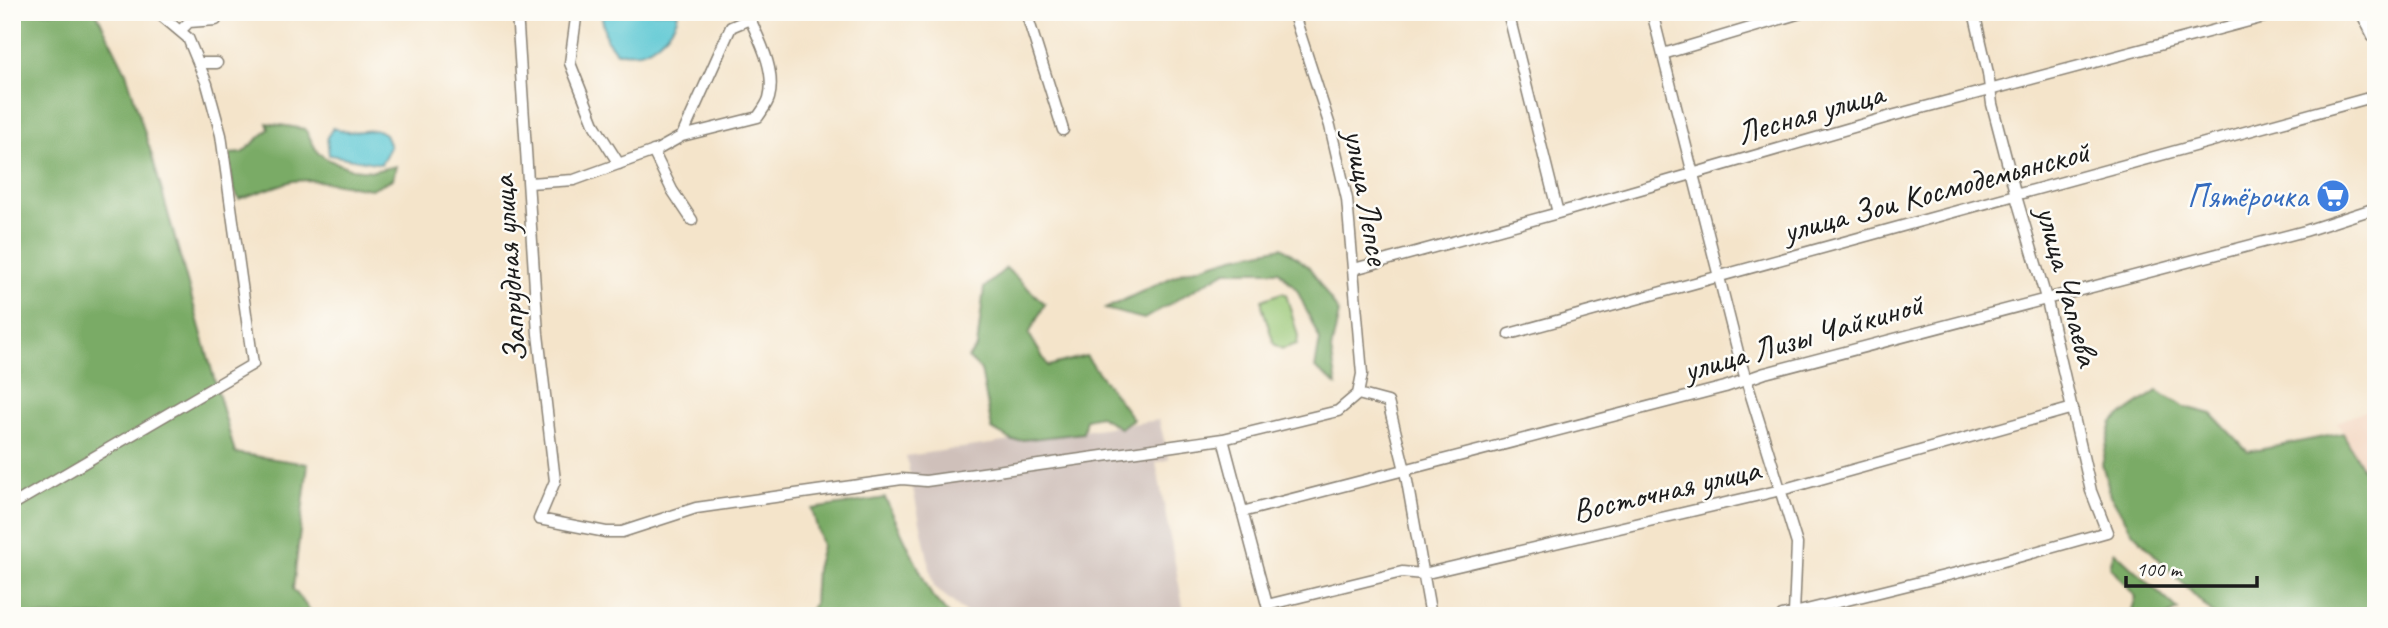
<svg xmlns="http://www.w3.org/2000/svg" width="2388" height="628" font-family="Caveat,sans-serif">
	<rect width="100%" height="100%" fill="#fdfcf7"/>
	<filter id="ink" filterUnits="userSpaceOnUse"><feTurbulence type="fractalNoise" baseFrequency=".0143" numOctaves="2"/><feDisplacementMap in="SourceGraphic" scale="14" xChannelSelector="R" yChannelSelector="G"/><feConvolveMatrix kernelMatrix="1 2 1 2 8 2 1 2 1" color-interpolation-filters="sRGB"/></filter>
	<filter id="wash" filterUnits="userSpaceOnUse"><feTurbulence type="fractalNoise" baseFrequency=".00686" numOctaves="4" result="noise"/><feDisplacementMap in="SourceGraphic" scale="28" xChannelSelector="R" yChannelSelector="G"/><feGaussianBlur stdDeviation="1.57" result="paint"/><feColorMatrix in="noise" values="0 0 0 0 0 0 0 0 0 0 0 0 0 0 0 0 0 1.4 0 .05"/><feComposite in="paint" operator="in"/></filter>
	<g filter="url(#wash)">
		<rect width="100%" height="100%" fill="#f4e4ca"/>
		<!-- built -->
		<path fill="#f3d4be" d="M 2376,407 L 2376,497 L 2337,422 Z"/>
		<!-- industrial -->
		<path fill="#cfc0ba" d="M 1159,420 L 1169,459 L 1156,463 L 1185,616 L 970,616 L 934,587 L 906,456 Z"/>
		<!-- green -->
		<path fill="#98c674" stroke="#5a7148" stroke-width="2" d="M 1281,293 L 1286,294 L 1298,336 L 1297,344 L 1282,349 L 1274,344 L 1262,305 L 1262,300 Z"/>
		<!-- forest -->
		<path fill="#7aab66" stroke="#4b6441" stroke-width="2" d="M 12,12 L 96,12 L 126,72 L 152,156 L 235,453 L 308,464 L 293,589 L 312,613 L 319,616 L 12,616 Z
			M 267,123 L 305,129 L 318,153 L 329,160 L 352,169 L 373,171 L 396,166 L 393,179 L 371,189 L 311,180 L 292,181 L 239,199 L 233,188 L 229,154 L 242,153 L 269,129 Z
			M 1282,247 L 1309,267 L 1339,313 L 1331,350 L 1337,385 L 1315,368 L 1320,340 L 1297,290 L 1279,271 L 1226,271 L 1144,319 L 1105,309 L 1183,272 L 1234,257 Z
			M 1006,268 L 1045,304 L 1029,334 L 1048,366 L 1086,356 L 1133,419 L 1120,428 L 1100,416 L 1086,419 L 1083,433 L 1013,441 L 992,429 L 981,370 L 968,358 L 977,347 L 984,288 Z
			M 2157,391 L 2185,407 L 2212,414 L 2248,452 L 2343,433 L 2376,493 L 2376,609 L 2368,616 L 2215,616 L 2133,533 L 2111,496 L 2102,464 L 2112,422 Z
			M 885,498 L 932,596 L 950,616 L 807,616 L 814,604 L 816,569 L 822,546 L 812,509 Z
			M 2114,551 L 2178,610 L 2166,616 L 2130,616 L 2136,597 L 2110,567 Z"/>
		<!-- water -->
		<path fill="#5bc7d3" stroke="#3c7278" stroke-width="2" d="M 601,12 L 678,12 C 678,27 654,49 640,52 C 633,53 623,52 616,52 L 606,39 Z
			M 333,128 L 348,132 L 378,130 L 385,134 L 390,147 L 381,164 L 329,155 L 327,137 Z"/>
	</g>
	<g filter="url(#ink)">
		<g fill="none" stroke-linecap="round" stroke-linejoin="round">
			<defs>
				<path id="street" d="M 517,12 L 538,334 L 555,481 L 539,519 L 606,532 L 622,532 L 696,508 L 902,479 L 926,481 L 1223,439 L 1338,411 L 1358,394 L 1362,374 L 1347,199 L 1330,126 L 1293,12
					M 1026,12 L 1063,130
					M 1508,12 L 1558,213
					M 1652,12 L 1740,360 L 1797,544 L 1794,613
					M 2361,12 L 2376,42
					M 576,18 L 570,63 L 595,126 L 619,164
					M 180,31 L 189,22 L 216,20
					M 1663,54 L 1804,12
					M 199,63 L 217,63
					M 682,136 L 758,117 C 761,112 767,105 769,98 C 776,72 761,43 750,19
					M 653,151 L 672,190 L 692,220
					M 529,183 L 574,180 L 657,150 L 682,136 L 731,27 L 750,19 L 759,12
					M 1354,269 L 1558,213 L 1895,115 L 2283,12
					M 1509,334 L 2376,96
					M 1358,394 L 1388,402 L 1405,470 L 1431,616
					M 1223,439 L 1270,616
					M 12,505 L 253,364 L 221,135 L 207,84 L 188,38 L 157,12
					M 1242,512 L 1725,387 L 1765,373 L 2305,231 L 2376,208
					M 1267,605 L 1402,572 L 1423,574 L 1781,490 L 2073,408
					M 1782,616 L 1989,565 L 2107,532 L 2091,491 L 2048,305 L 2016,196 L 1992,104 L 1988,73 L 1974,12"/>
			</defs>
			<!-- street casing -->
			<use href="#street" stroke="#888073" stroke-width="13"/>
			<!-- street -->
			<use href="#street" stroke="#fff" stroke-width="10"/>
		</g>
	</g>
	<!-- icons -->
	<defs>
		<symbol id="supermarket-disc" viewBox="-11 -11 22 22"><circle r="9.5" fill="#3f7fe0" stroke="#fdfcf7"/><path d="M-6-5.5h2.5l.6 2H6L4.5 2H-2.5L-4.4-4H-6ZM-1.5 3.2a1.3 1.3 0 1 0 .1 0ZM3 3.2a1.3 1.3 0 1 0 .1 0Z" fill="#fff"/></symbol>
	</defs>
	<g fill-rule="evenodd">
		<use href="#supermarket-disc" x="2314" y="177" width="38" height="38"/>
	</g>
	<g text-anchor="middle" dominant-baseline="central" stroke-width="5" stroke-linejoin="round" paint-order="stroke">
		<!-- street labels -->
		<g font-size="33" fill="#1c1c1c" stroke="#fdfcf7">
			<text transform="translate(1810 113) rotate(-16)">Лесная улица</text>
			<text transform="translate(1936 191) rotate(-15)">улица Зои Космодемьянской</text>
			<text transform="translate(1367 197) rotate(80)">улица Лепсе</text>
			<text transform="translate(509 269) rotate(-94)">Запрудная улица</text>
			<text transform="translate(2068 286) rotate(75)">улица Чапаева</text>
			<text transform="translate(1803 337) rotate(-16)">улица Лизы Чайкиной</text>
			<text transform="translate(1666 490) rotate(-13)">Восточная улица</text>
		</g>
		<!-- shop labels -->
		<g font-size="33" fill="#366cbe" stroke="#fdfcf7" text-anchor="end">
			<text x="2308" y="196">Пятёрочка</text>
		</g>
	</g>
	<!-- margin -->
	<rect width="2388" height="628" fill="none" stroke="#fdfcf7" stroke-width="42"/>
	<!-- scale -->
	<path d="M2126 576v10h131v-10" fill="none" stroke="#1c1c1c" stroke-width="3.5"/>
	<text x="2136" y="576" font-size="21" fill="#1c1c1c" stroke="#fdfcf7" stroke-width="5" paint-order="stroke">100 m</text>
</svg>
